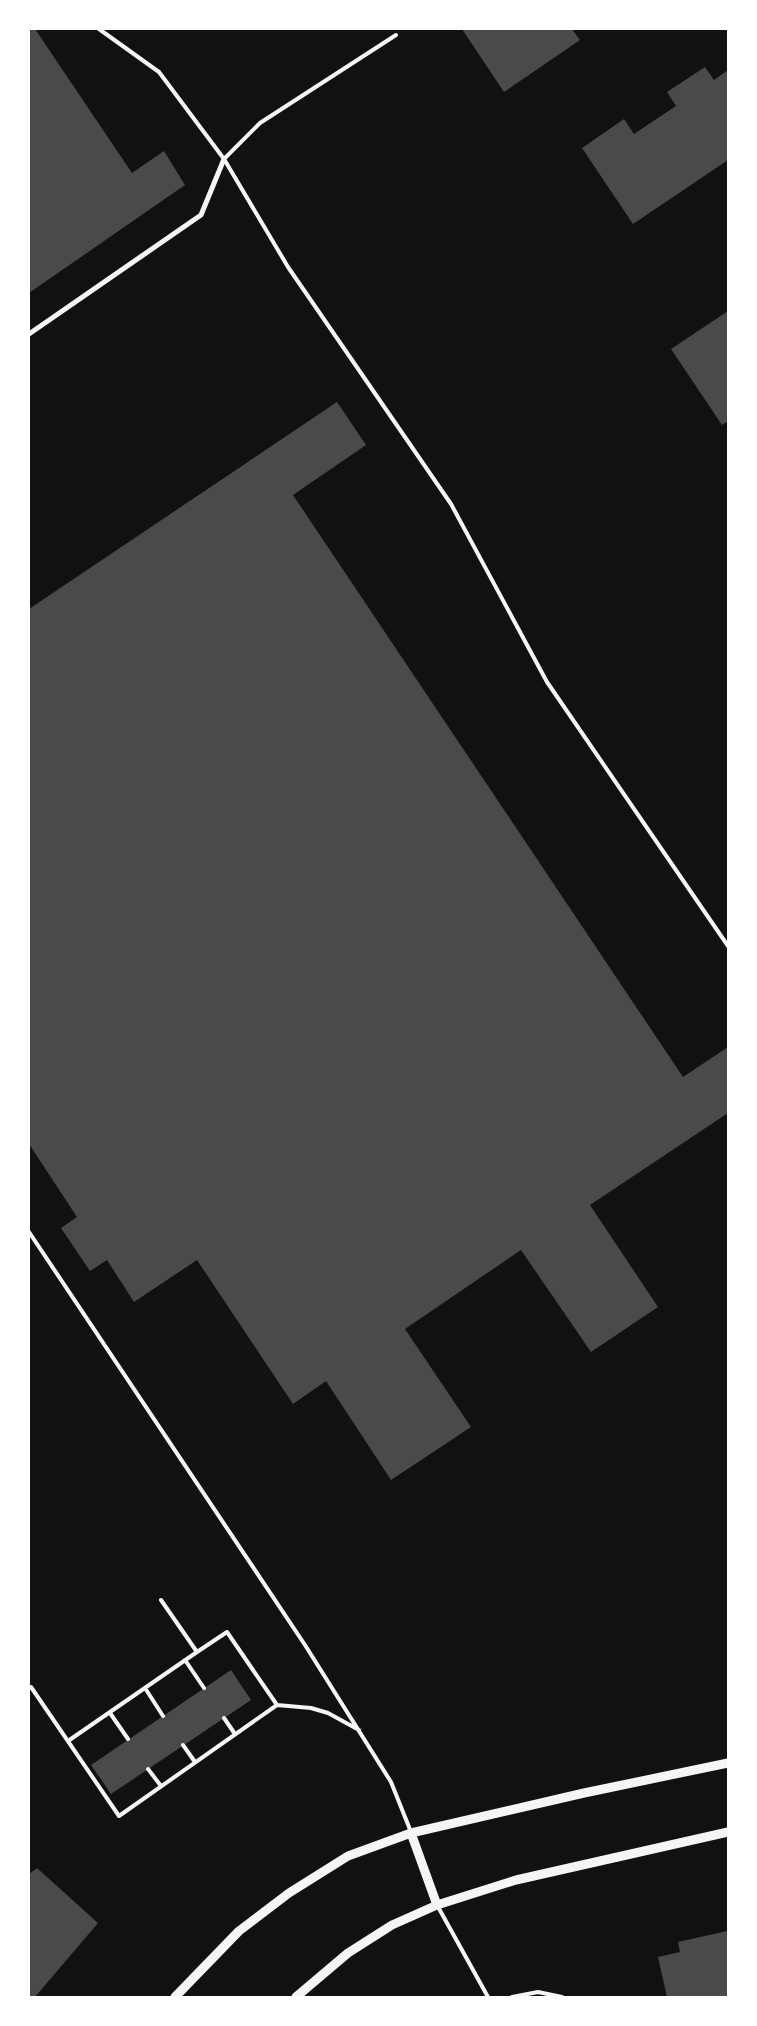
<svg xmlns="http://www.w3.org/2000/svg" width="757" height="2026" font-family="'PT Sans Narrow',sans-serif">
	<rect width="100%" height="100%" fill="#111"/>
	<!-- building -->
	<path fill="#4a4a4a" d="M 29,29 L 35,29 L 132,173 L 164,151 L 185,185 L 29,293 Z
		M 462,29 L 572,29 L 580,40 L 504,92 Z
		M 705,67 L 714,80 L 728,70 L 728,160 L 633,224 L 582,148 L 624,119 L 634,134 L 676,106 L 667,92 Z
		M 728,311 L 728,421 L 722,425 L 671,349 Z
		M 337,402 L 366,445 L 293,495 L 683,1077 L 728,1047 L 728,1113 L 590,1205 L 658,1307 L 591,1352 L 521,1250 L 405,1329 L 471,1427 L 391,1480 L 326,1381 L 293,1404 L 197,1260 L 134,1302 L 107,1260 L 90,1271 L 61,1228 L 77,1217 L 29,1144 L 29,609 Z
		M 231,1670 L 251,1700 L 111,1794 L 91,1765 Z
		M 37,1868 L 98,1923 L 35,1997 L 29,1997 L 29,1874 Z
		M 727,1931 L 728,1937 L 728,1997 L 667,1997 L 658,1957 L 680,1952 L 678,1942 Z"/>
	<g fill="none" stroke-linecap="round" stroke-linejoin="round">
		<!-- service -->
		<path stroke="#f5f5f5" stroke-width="4" d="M 99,29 L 159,72 L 224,159 L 288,267 L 451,504 L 547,682 L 728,946
			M 224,159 L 260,123 L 396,35
			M 29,1232 L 305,1645 L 391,1782 L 411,1832
			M 161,1600 L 197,1652 L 227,1632 L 277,1705
			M 185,1660 L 204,1688
			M 31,1687 L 119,1816 L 277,1705 L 311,1708 L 328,1713 L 359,1730
			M 145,1688 L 163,1716
			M 110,1713 L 128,1739
			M 224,1718 L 235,1734
			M 68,1741 L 197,1652
			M 183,1745 L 195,1762
			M 148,1769 L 161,1786
			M 437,1905 L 488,1997
			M 512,1997 L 538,1992 L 562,1997"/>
		<!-- minor -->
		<path stroke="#f5f5f5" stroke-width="5" d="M 29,334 L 201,215 L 224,159"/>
		<!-- tertiary -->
		<path stroke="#f5f5f5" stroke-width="9" d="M 411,1833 L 437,1905
			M 175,1997 L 239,1931 L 289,1893 L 348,1856 L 411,1833 L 584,1793 L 728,1763
			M 296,1997 L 348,1953 L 392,1925 L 437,1905 L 516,1880 L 728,1832"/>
	</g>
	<!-- border -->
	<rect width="757" height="2026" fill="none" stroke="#ffffff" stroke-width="60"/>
</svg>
